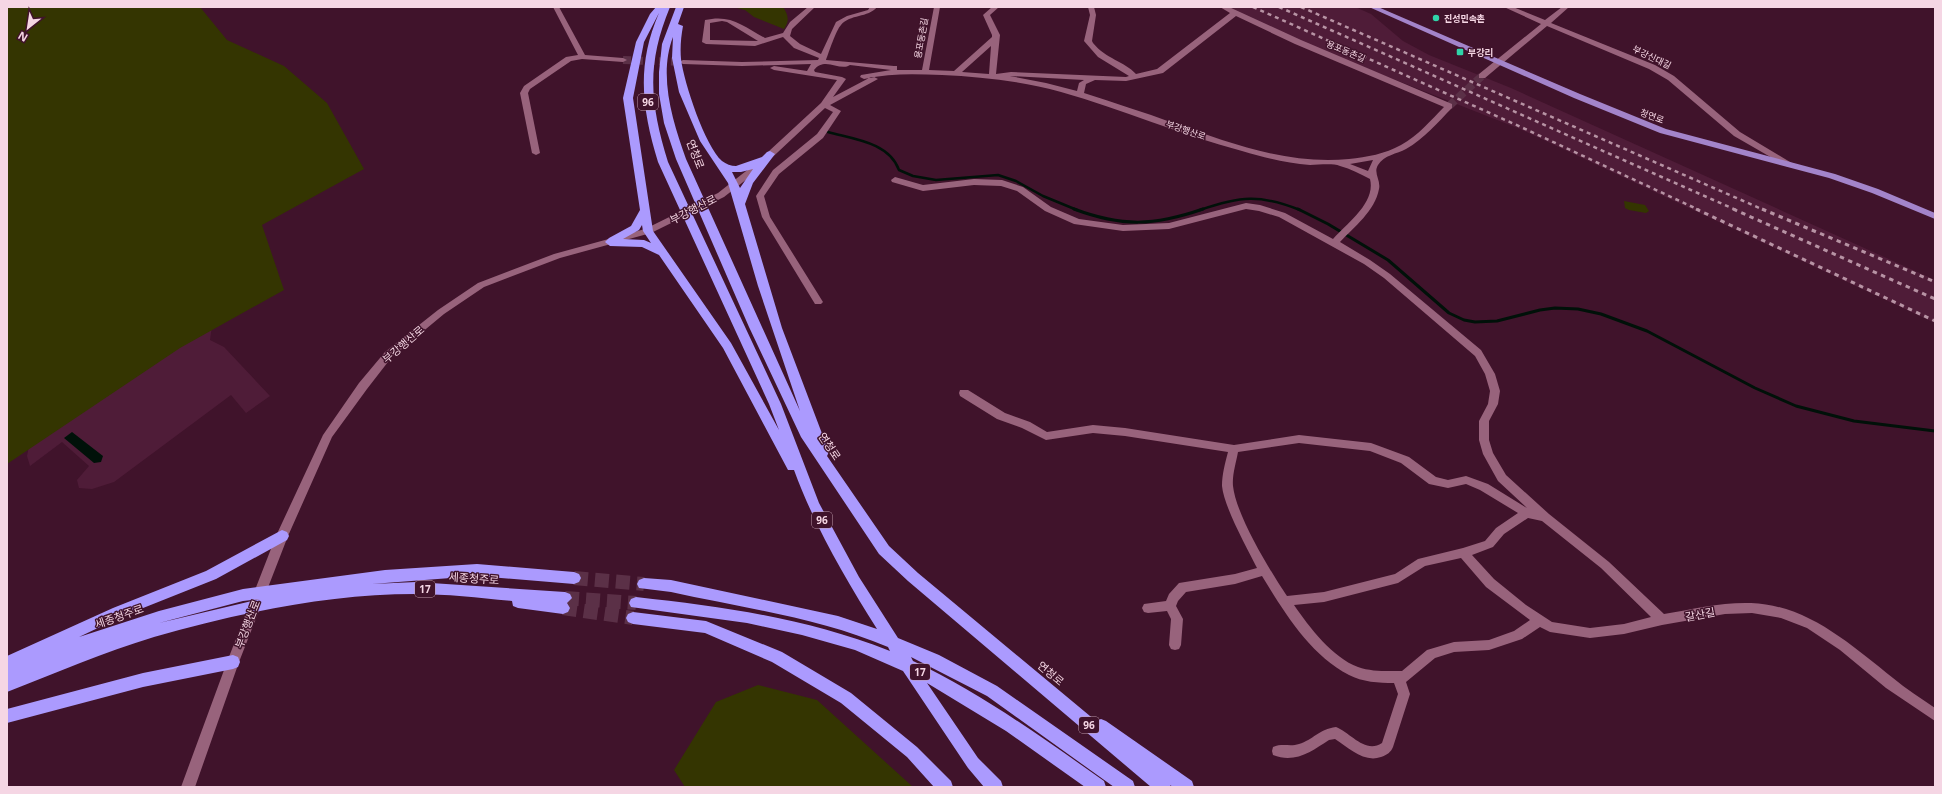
<svg xmlns="http://www.w3.org/2000/svg" width="1942" height="794" font-family="'Noto Sans','Noto Sans KR',sans-serif">
	<rect width="100%" height="100%" fill="#40132b"/>
	<!-- built -->
	<path fill="#4f1c38" d="M 1225,7 L 1355,7 L 1371,14 L 1403,41 L 1429,55 L 1511,88 L 1935,280 L 1935,323 L 1520,129 L 1312,47 Z
		M 213,318 L 210,340 L 224,347 L 270,396 L 246,413 L 231,395 L 114,482 L 92,489 L 79,488 L 77,480 L 89,466 L 62,442 L 30,466 L 27,456 L 35,417 Z"/>
	<!-- green -->
	<path fill="#343501" d="M 7,7 L 200,7 L 227,40 L 284,66 L 327,103 L 364,169 L 262,225 L 284,290 L 180,348 L 7,464 Z
		M 733,7 L 783,7 C 788,14 790,21 784,29 L 754,17 L 745,10 Z
		M 1624,201 L 1645,205 L 1649,211 L 1646,213 L 1629,210 L 1625,208 Z
		M 758,685 L 817,700 L 913,787 L 685,787 L 674,770 L 716,702 Z"/>
	<!-- water -->
	<path fill="#001109" d="M 72,432 L 103,456 L 101,462 L 94,463 L 64,438 Z"/>
	<g fill="none" stroke-linecap="round" stroke-linejoin="round">
		<!-- stream-far1 -->
		<path stroke="#001109" stroke-width="2.5" d="M 828,132 C 853,139 889,142 899,170 L 913,176 L 936,180 L 998,175 L 1016,181 L 1043,196 L 1077,210
			M 1200,210 C 1240,196 1260,194 1300,210"/>
		<!-- stream -->
		<path stroke="#001109" stroke-width="3" d="M 1074,209 C 1122,227 1154,226 1203,209
			M 1298,209 L 1328,224 L 1388,260 L 1449,313 L 1464,320 L 1475,322 L 1497,321 L 1540,310 L 1555,308 L 1578,309 L 1601,314 L 1647,331 L 1755,388 L 1796,406 L 1854,421 L 1935,431"/>
		<!-- minor-tunnel -->
		<path stroke="#5b3047" stroke-width="8" stroke-dasharray="8 4" stroke-linecap="butt" d="M 623,60 L 683,62
			M 1449,106 L 1482,76"/>
		<!-- highway-tunnel -->
		<path stroke="#5b3047" stroke-width="14" stroke-dasharray="14 7" stroke-linecap="butt" d="M 574,578 L 644,584
			M 565,598 L 636,603
			M 563,608 L 633,618"/>
		<!-- minor -->
		<path fill="#98637c" fill-rule="evenodd" d="M 553,7 L 559,7 L 585,55 L 623,58 L 627,60 L 623,62 L 582,59 L 571,61 L 530,89 L 528,93 L 540,153 L 536,155 L 532,153 L 520,93 L 524,86 L 566,57 L 578,55 Z
			M 808,7 L 815,7 L 792,29 L 790,36 L 800,44 L 821,54 L 836,22 L 847,16 L 868,10 L 870,7 L 877,7 C 868,18 850,14 841,25 C 836,30 829,52 826,60 L 894,66 L 897,66 L 897,70 L 922,70 L 934,7 L 940,7 L 929,70 L 954,71 L 992,37 L 992,35 L 983,15 L 992,7 L 999,7 L 990,15 L 1000,35 L 996,74 L 1011,72 L 1126,77 L 1129,76 L 1098,57 L 1084,41 L 1090,15 L 1088,7 L 1094,7 L 1096,15 L 1092,41 L 1093,43 C 1106,59 1124,61 1136,74 L 1157,69 L 1230,13 L 1220,7 L 1229,7 L 1301,40 L 1452,104 L 1452,108 C 1438,122 1424,139 1406,149 C 1397,154 1384,155 1378,165 C 1373,173 1381,180 1379,189 C 1375,211 1354,227 1340,242 L 1370,260 L 1390,274 L 1481,350 L 1495,374 L 1500,391 L 1498,404 L 1489,421 L 1489,440 L 1493,453 L 1506,475 L 1549,514 L 1609,562 L 1664,614 C 1693,609 1722,602 1751,603 C 1808,605 1851,645 1893,678 C 1906,689 1921,698 1935,708 L 1935,721 L 1886,688 L 1840,650 L 1807,628 L 1781,618 L 1752,613 L 1725,614 L 1662,625 L 1624,634 L 1590,638 L 1550,632 L 1540,627 L 1522,639 L 1489,650 L 1454,652 L 1435,658 L 1406,682 L 1410,694 L 1393,747 C 1391,752 1387,755 1381,757 C 1364,763 1349,748 1335,739 L 1329,740 C 1312,751 1295,764 1273,755 L 1272,751 L 1273,747 C 1282,743 1291,747 1299,744 C 1313,740 1319,729 1336,727 C 1351,733 1365,754 1382,743 L 1398,694 L 1394,683 C 1379,683 1362,682 1349,675 C 1310,655 1284,612 1262,576 L 1235,584 L 1186,592 L 1178,601 L 1176,606 L 1183,619 L 1181,645 L 1179,649 L 1175,650 L 1171,649 L 1169,645 L 1171,619 L 1167,611 L 1148,613 L 1144,612 L 1142,608 L 1144,604 L 1166,601 L 1169,594 L 1179,583 L 1235,574 L 1257,568 C 1247,548 1224,507 1222,486 C 1222,475 1225,463 1228,452 L 1125,436 L 1093,433 L 1046,440 L 1022,428 L 997,419 L 960,396 L 959,393 L 960,390 L 968,390 L 1005,413 L 1030,422 L 1047,432 L 1093,425 L 1125,428 L 1234,445 L 1299,435 L 1371,443 L 1409,457 L 1436,477 L 1448,480 L 1466,476 L 1488,484 L 1527,508 L 1498,481 L 1483,454 L 1479,440 L 1479,421 L 1488,404 L 1490,391 L 1485,374 L 1475,356 L 1384,278 L 1364,264 L 1279,217 L 1259,211 L 1246,209 L 1169,229 L 1123,231 L 1074,224 L 1045,211 L 1017,191 L 1001,186 L 974,185 L 923,191 L 892,182 L 891,180 L 895,177 L 923,185 L 974,179 L 1002,180 L 1023,187 L 1051,207 L 1079,219 L 1123,225 L 1169,223 L 1246,203 L 1260,205 L 1285,213 L 1333,239 C 1347,223 1376,203 1370,179 C 1360,174 1351,169 1340,166 C 1332,163 1319,165 1310,165 C 1287,163 1265,158 1242,151 C 1181,135 1122,109 1061,92 C 1022,81 982,77 942,75 C 915,74 890,73 864,79 L 860,77 L 861,75 L 891,70 L 850,65 C 840,72 825,56 814,70 L 815,72 L 842,77 L 846,79 L 833,97 L 871,77 L 874,77 L 878,79 L 830,105 L 841,111 L 823,138 L 779,174 L 764,196 L 770,217 L 823,302 L 821,304 L 815,304 L 762,217 L 756,196 L 773,170 L 817,134 L 833,112 L 825,108 L 761,168 L 724,197 L 651,233 L 560,258 L 484,287 L 444,314 L 391,358 L 367,389 L 332,437 L 288,536 L 239,662 L 195,787 L 181,787 L 227,662 L 276,536 L 323,435 L 359,383 L 385,352 L 438,310 L 478,283 L 554,254 L 645,229 L 718,193 L 755,164 L 821,103 L 837,80 L 774,70 L 770,68 L 774,66 L 807,71 L 811,64 L 742,66 L 683,64 L 679,62 L 683,60 L 742,62 L 818,60 L 819,58 L 794,48 L 783,37 L 755,46 L 706,44 L 702,42 L 705,20 C 731,14 743,26 765,38 L 783,33 L 790,22 ZM 1236,16 L 1295,44 L 1444,107 C 1431,120 1418,136 1401,145 C 1385,154 1367,157 1349,159 C 1288,165 1230,143 1173,123 C 1144,112 1114,103 1084,93 L 1086,84 L 1095,80 L 1126,81 L 1163,73 ZM 722,21 L 727,22 L 758,41 L 710,40 L 710,23 ZM 991,46 L 989,74 L 962,72 ZM 1010,76 L 1011,76 L 1084,80 L 1079,83 L 1077,91 L 1046,83 ZM 1373,160 L 1368,171 L 1350,164 ZM 1299,443 L 1370,451 L 1401,463 L 1429,484 L 1448,488 L 1466,484 L 1480,490 L 1518,513 L 1496,528 L 1485,541 L 1463,548 L 1418,559 L 1395,574 L 1324,592 L 1287,596 C 1270,571 1236,515 1233,486 C 1232,475 1236,463 1238,452 ZM 1528,518 L 1542,521 L 1601,568 L 1651,617 L 1624,624 L 1590,628 L 1552,622 L 1526,605 L 1494,579 L 1472,555 L 1493,547 L 1504,534 ZM 1461,558 L 1486,587 L 1530,620 L 1514,631 L 1489,640 L 1454,642 L 1427,650 L 1402,671 C 1388,671 1372,672 1358,667 C 1333,658 1309,627 1294,605 L 1324,602 L 1398,583 L 1425,566 Z
			M 1504,7 L 1513,7 L 1545,20 L 1562,7 L 1569,7 L 1551,23 L 1655,65 L 1674,76 L 1740,132 L 1795,165 L 1794,167 L 1788,167 L 1734,136 L 1668,80 L 1649,69 L 1547,26 L 1485,78 L 1479,78 L 1479,74 L 1541,24 Z"/>
		<!-- major -->
		<path fill="#a384ca" fill-rule="evenodd" d="M 1369,7 L 1378,7 L 1580,94 L 1666,129 L 1835,174 L 1878,189 L 1935,213 L 1935,219 L 1872,193 L 1829,178 L 1660,133 L 1574,98 Z"/>
		<!-- highway -->
		<path fill="#ab9afe" fill-rule="evenodd" d="M 656,7 L 670,7 C 646,65 650,103 668,162 L 781,404 L 819,503 L 859,577 L 898,638 L 939,655 L 997,686 L 1133,781 L 1135,787 L 1114,787 L 987,696 L 911,657 L 913,661 C 981,693 1043,738 1104,781 L 1106,787 L 1085,787 L 1006,731 L 927,683 L 978,758 L 1001,781 L 1003,787 L 984,787 L 968,768 L 903,671 L 855,650 L 802,635 L 747,623 L 631,607 L 629,603 L 631,599 L 636,597 C 726,607 805,618 890,651 L 888,647 C 820,618 744,608 671,592 L 639,588 L 637,584 L 639,580 L 644,578 L 671,580 L 838,616 L 877,629 C 845,578 815,527 794,470 L 788,470 L 723,348 L 659,255 L 642,247 L 610,246 L 605,242 L 609,238 L 631,226 L 640,210 L 623,98 L 636,42 L 650,14 ZM 659,13 C 636,66 642,109 658,162 L 769,404 L 779,430 L 731,343 L 653,231 L 633,98 L 644,42 ZM 642,225 L 643,231 L 651,243 L 644,240 L 623,239 L 639,230 Z
			M 676,7 L 684,7 L 678,24 L 683,26 C 681,37 680,48 681,59 C 684,83 705,146 722,161 C 726,164 731,166 736,166 L 762,157 L 767,152 L 770,151 L 775,154 L 753,183 L 745,204 L 782,328 L 829,452 L 827,456 L 889,546 L 918,573 L 1096,721 L 1101,719 L 1106,721 L 1192,781 L 1194,787 L 1173,787 L 1170,785 L 1171,787 L 1151,787 L 908,581 L 879,554 L 801,437 L 749,327 L 676,159 L 664,123 L 659,94 L 659,72 L 662,44 ZM 673,37 L 672,58 L 679,92 L 700,141 L 728,183 L 758,286 L 800,411 L 686,159 C 673,122 658,76 673,37 ZM 753,169 L 740,188 L 732,172 L 741,172 Z
			M 282,530 L 287,532 L 289,536 L 287,540 L 216,579 L 123,616 L 79,637 L 159,611 L 243,589 L 385,570 L 477,564 L 574,572 L 579,574 L 581,578 L 579,582 L 574,584 L 477,576 L 372,584 L 416,582 L 565,592 L 570,594 L 572,598 L 567,603 L 570,608 L 568,612 L 563,614 L 518,608 L 513,606 L 512,601 C 480,598 447,594 415,594 C 328,594 238,613 154,637 C 104,652 56,673 7,692 L 7,656 L 113,608 L 206,571 ZM 260,599 L 159,623 L 243,601 Z
			M 633,612 L 706,621 L 782,652 L 851,693 L 917,747 L 951,781 L 953,787 L 934,787 L 907,757 L 841,703 L 772,662 L 705,633 L 633,624 L 628,622 L 626,618 L 628,614 Z
			M 233,655 L 238,657 L 240,662 L 238,667 L 233,669 L 143,687 L 7,723 L 7,709 L 143,673 Z"/>
		<!-- rail-far1 -->
		<path stroke="#b793a4" stroke-width="2.5" stroke-dasharray="4 4" stroke-linecap="butt" d="M 1253,7 L 1521,127 L 1699,210
			M 1279,7 L 1736,210
			M 1301,7 L 1764,210"/>
		<!-- rail -->
		<path stroke="#b793a4" stroke-width="3" stroke-dasharray="4.5 4.5" stroke-linecap="butt" d="M 1696,209 L 1935,321
			M 1733,209 L 1935,299
			M 1762,209 L 1935,282"/>
	</g>
	<!-- markers -->
	<g fill="#30d4a9" stroke="#40132b" stroke-width="1.5">
		<circle cx="1436" cy="18" r="4"/>
		<rect x="1456" y="48" width="8" height="8" rx="2"/>
	</g>
	<g text-anchor="middle" dominant-baseline="central" stroke-width="3" stroke-linejoin="round" paint-order="stroke">
		<!-- far-poi labels -->
		<g font-size="9" font-weight="bold" fill="#f5d6e4" stroke="#40132b" text-anchor="start">
			<text x="1444" y="18">진성민속촌</text>
			<text x="1468" y="52">부강리</text>
		</g>
		<!-- far-street labels -->
		<g font-size="9" fill="#f5d6e4" stroke="#40132b">
			<text transform="translate(921 38) rotate(-80)">용포동촌길</text>
			<text transform="translate(1346 51) rotate(23)">용포동촌길</text>
			<text transform="translate(1652 57) rotate(26)">부강신대길</text>
			<text transform="translate(1652 116) rotate(20)">청연로</text>
			<text transform="translate(1186 130) rotate(19)">부강행산로</text>
		</g>
		<!-- shield labels -->
		<g fill="#40132b" stroke="#bf9cac" stroke-width="1">
			<rect x="638" y="94" width="20" height="16" rx="3"/>
			<rect x="812" y="512" width="20" height="16" rx="3"/>
			<rect x="415" y="581" width="20" height="16" rx="3"/>
			<rect x="910" y="664" width="20" height="16" rx="3"/>
			<rect x="1079" y="717" width="20" height="16" rx="3"/>
		</g>
		<g font-size="10" font-weight="bold" fill="#f5d6e4">
			<text x="648" y="102">96</text>
			<text x="822" y="520">96</text>
			<text x="425" y="589">17</text>
			<text x="920" y="672">17</text>
			<text x="1089" y="725">96</text>
		</g>
		<!-- street labels -->
		<g font-size="11" fill="#f5d6e4" stroke="#40132b">
			<text transform="translate(696 154) rotate(69)">연청로</text>
			<text transform="translate(693 209) rotate(-27)">부강행산로</text>
			<text transform="translate(403 344) rotate(-41)">부강행산로</text>
			<text transform="translate(830 446) rotate(56)">연청로</text>
			<text transform="translate(474 578) rotate(4)">세종청주로</text>
			<text transform="translate(1700 614) rotate(-11)">갈산길</text>
			<text transform="translate(119 616) rotate(-19)">세종청주로</text>
			<text transform="translate(247 624) rotate(-69)">부강행산로</text>
			<text transform="translate(1051 673) rotate(40)">연청로</text>
		</g>
	</g>
	<!-- border -->
	<rect width="1942" height="794" fill="none" stroke="#f5d6e4" stroke-width="16"/>
	<!-- north arrow -->
	<g transform="translate(28 28) rotate(210)" stroke="#40132b" stroke-width="3" paint-order="stroke">
	<path d="M0-3L7 15L0 10L-7 15Z" fill="#f5d6e4"/>
	<text y="-6" font-size="11" font-weight="bold" text-anchor="middle" fill="#f5d6e4">N</text>
	</g>
</svg>
